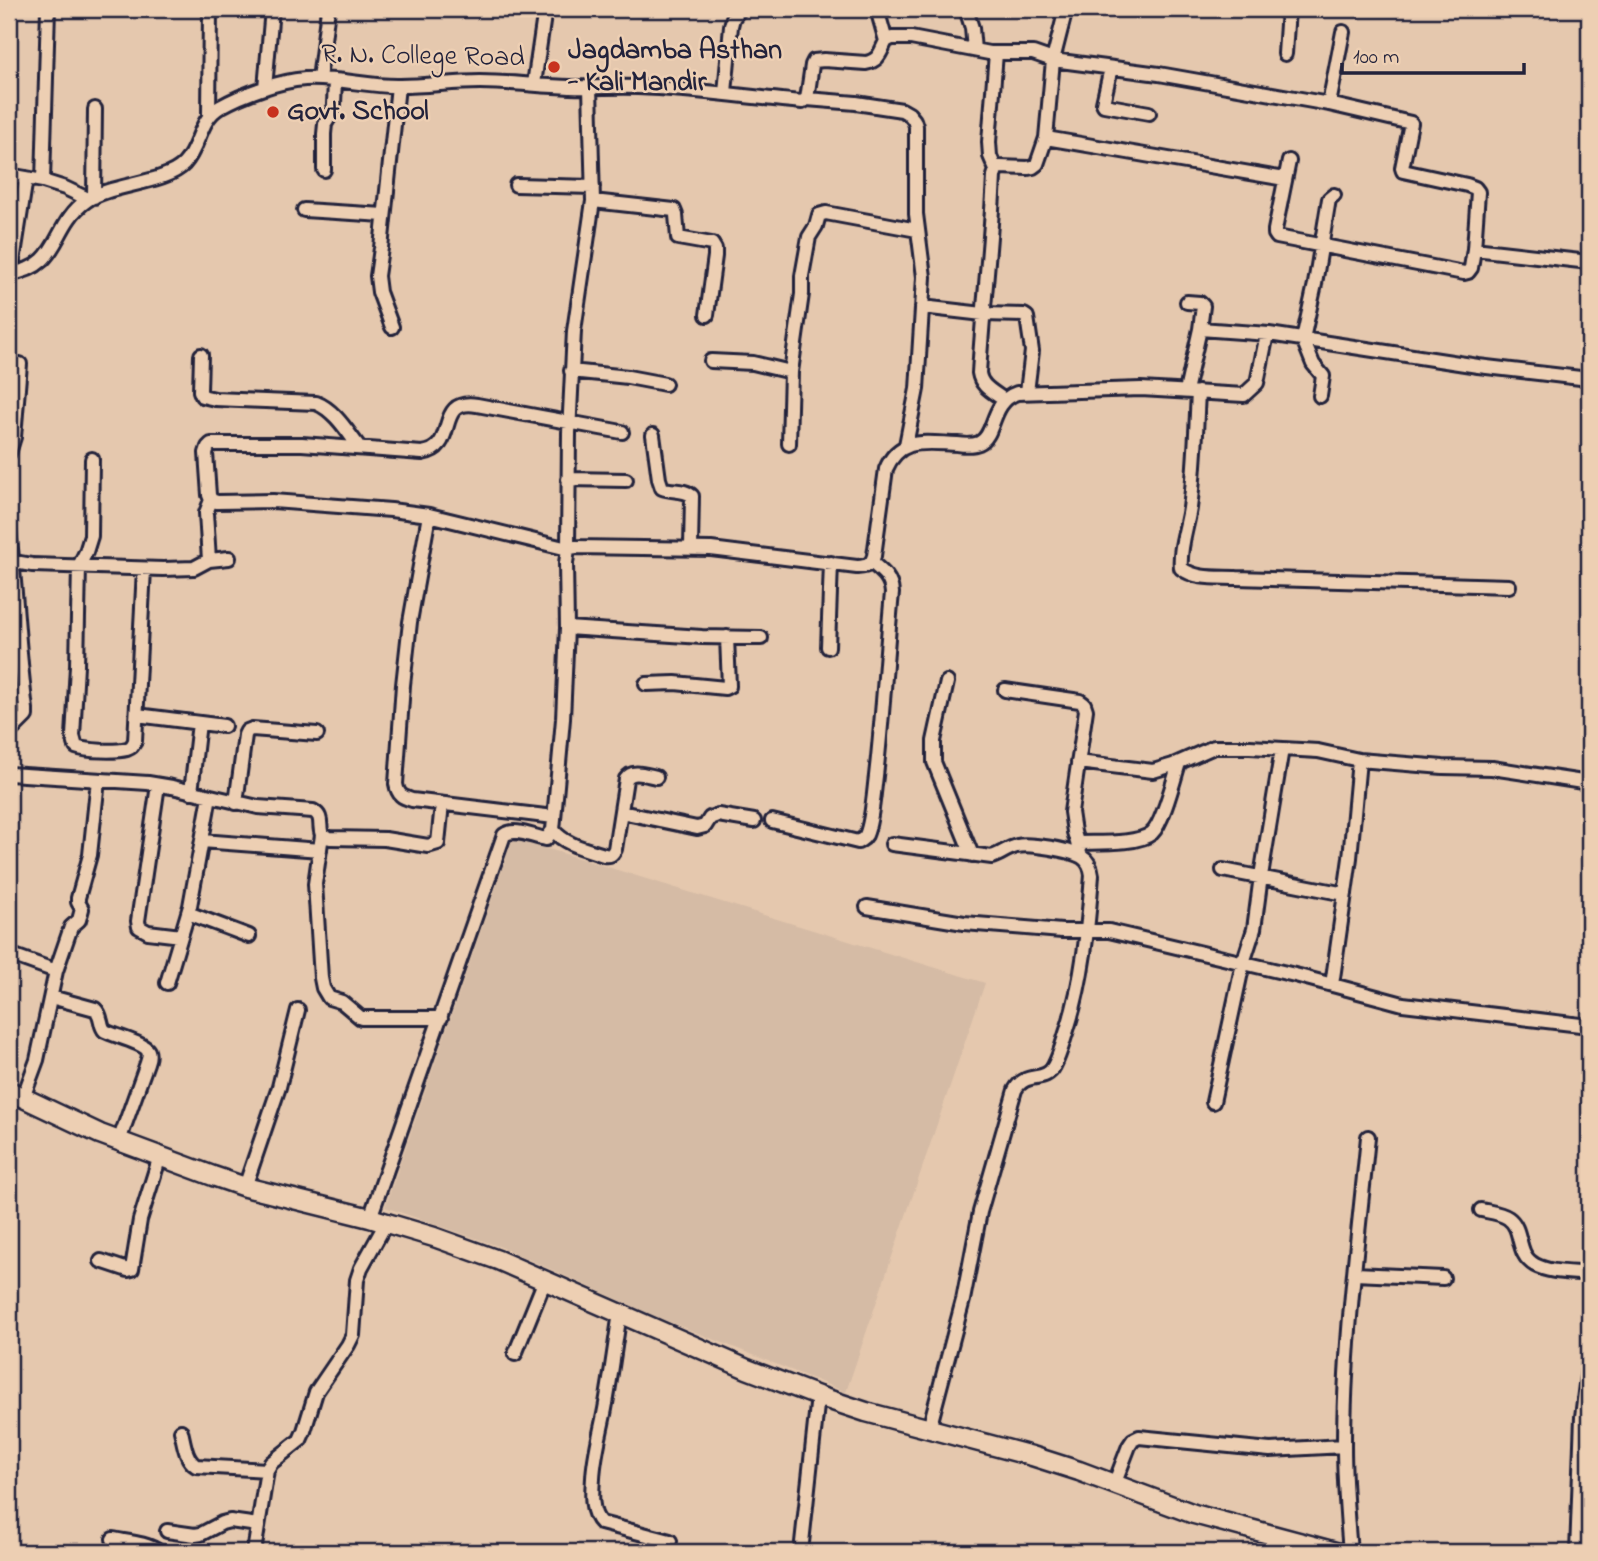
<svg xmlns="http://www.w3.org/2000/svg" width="1598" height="1561" font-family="'Indie Flower',sans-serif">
	<rect width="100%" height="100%" fill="#e5c8ae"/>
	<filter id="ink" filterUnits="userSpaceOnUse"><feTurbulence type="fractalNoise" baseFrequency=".0143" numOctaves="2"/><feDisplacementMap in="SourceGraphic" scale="14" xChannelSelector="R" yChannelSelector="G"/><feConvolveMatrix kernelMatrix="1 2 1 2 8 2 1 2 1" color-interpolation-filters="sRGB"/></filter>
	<g filter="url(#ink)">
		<!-- built -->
		<path fill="#d5bba5" d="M 513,838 L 985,983 L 846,1392 L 655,1316 L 501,1247 L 385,1207 Z"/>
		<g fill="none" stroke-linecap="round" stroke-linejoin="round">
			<defs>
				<path id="minor" d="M 877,9 L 886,41
					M 966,9 L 972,28 L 974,50
					M 1343,32 L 1329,104 L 1411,123 L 1402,168 L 1403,171 L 1467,185 L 1475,188 L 1478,192 L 1474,249
					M 1285,54 L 1288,9
					M 1111,68 L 1103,103 L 1104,105 L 1149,113
					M 319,79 L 328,9
					M 534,84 L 545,9
					M 590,87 L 593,201 L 574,331 L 569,433 L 568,549 L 429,515 L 391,510 L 273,501 L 217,502 L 211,500 L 209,495 L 206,453 L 208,447 L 211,444 L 302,444 L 422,453 C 460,448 433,398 477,405 L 622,432
					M 265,88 L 272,9
					M 725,93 L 731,26 L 733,18 L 740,9
					M 807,99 L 856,103 L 902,110 L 909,114 L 914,120 L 916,126 L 916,214 L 924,277 L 917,389 L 906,445
					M 209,114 L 210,9
					M 1046,138 L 1285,179
					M 1289,161 L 1275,230 L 1275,234 L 1277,237 L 1464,273 L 1468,272 L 1471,268 L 1474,249 L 1589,262
					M 324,170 L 324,134 L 325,124 L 333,111 L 334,104 L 335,81
					M 996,170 L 990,156 L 989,142 L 996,53
					M 9,175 L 43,181 L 65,188 L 88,199
					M 43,181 L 48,9
					M 516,185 L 593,187
					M 94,197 L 95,109
					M 593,201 L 674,210 L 676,215 L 678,238 L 712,244 L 715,249 L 715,256 L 707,315
					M 304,210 L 384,215
					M 9,274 C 62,267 51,226 86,201 C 109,184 165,184 184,164 C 200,147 199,119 220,107 C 243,94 279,81 305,79 C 337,77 369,87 400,86 C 427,86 453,82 480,82 C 510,82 540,86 570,87 C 593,88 616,86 638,87 C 693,89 748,97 802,102 L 807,99 L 812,65 L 814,61 L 824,60 L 866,63 C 880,60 880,52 886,41 L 892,38 L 911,38 L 989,53 L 1033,53 L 1053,60 L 1159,74 L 1329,104
					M 11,274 L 26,178
					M 922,307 L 983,314 L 1024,315 L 1027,317 L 1032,351 L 1027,392
					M 392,327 L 379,292 L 377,276 L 381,248 L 398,86
					M 1200,329 L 1269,334 L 1478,366 L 1589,379
					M 201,355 L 200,391 L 202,396 L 215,399 L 316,403 C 335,410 348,433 360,448
					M 711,361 L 753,363 L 791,372
					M 571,371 L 628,377 L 665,384
					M 1186,391 L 1200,329 L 1203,306 L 1200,303 L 1187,302
					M 1198,392 C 1196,431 1195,470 1190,508 C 1187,528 1179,548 1181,568 C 1196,580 1218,577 1237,578 L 1509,586
					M 1320,396 L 1323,376 L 1313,364 L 1303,339 L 1315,284 L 1329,199 L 1334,195
					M 1004,400 C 994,392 981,387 979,373 C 983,307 991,242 994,176 L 996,170 L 1000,167 L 1028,168 L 1033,167 L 1037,164 L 1046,138 L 1053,60 L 1066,9
					M 653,435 L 659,479 L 662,488 C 672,492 685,489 692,496 L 691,548
					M 789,444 L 791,372 L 802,294 L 802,276 L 809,237 L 816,226 L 819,215 L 826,213 L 917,230
					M 9,453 L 14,437 L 20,364
					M 92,459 L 91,536 L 86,552 L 79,566 L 77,666 L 73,736 L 76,747 C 87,751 115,752 127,749 C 132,747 132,746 135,741 L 144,569
					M 568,479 L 626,480
					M 429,515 L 410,622 L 403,685 L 396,784 C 398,795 402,797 412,800 L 554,817
					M 9,530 C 16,589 18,649 26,709 L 26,716 L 10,732 L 9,736
					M 209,560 L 206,513 L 211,500
					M 9,561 L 32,565 L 163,569 L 194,568 L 209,560 L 229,558
					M 567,628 L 702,637 L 761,638
					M 828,647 L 831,563
					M 947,682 L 934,741 L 934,762 L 972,855
					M 646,684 L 675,683 L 725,688 L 729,686 L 727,637
					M 1005,690 L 1080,701 L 1084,704 L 1086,710 L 1071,812 L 1074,832 L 1081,856
					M 137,715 L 224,726
					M 1078,762 L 1153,771 L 1173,765 L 1214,747 L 1250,747 L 1318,751 L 1359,760 L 1443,767 L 1492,768 L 1589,783
					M 9,774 L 148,783 L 172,787 L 258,807 L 313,811 C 324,817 318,825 322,835 L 330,838 L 385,839 L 428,846 L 438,843 L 442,804
					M 158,785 L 138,921 L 139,927 L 148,932 L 181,936
					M 191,792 L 199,723
					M 236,803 L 245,735 L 247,731 L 252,729 L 317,734
					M 621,812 L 697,828 L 705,826 L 710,818 L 718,815 L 754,821
					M 772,821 L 858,842 C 862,839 863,840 866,835 C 872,822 874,791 876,776 C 883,715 886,654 892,593 C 891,578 883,572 872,563
					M 553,830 C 565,845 586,849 604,855 C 610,856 612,855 615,849 L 626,779 C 632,769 646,775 656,777
					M 322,835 L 315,884 L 321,978 L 323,988 L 329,998 L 342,1002 L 361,1018 L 441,1018
					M 202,841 L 320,850
					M 1077,843 C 1096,842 1137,845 1152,833 C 1163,823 1174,779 1179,763
					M 892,844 L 992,857 C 1001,854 1008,848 1017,846 C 1029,843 1071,850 1082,857 C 1089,861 1091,867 1092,875 C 1088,928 1083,980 1067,1030 C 1063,1042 1060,1055 1054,1066 C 1045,1084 1026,1070 1015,1090 L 980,1212 L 963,1300 L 929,1429
					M 1223,870 L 1345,894
					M 867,907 L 964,923 L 1062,931 L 1109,931 L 1299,976 L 1403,1004 L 1589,1026
					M 188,913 L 249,936
					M 9,954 L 56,971
					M 167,983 L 190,906 L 210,796
					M 1332,985 L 1350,858 L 1359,760
					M 51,997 L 95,1009 C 103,1016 99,1025 105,1031 C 115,1036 144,1043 148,1051 C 150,1056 148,1059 147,1063 L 119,1141
					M 23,1098 L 37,1060 L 56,971 L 69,933 L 71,927 L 79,920 L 82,909 L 78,902 L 78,898 L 90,855 L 98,780
					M 1213,1102 L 1243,963 L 1254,929 L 1261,876 L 1282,749
					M 245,1187 L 279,1087 L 298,1010
					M 1481,1210 C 1490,1212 1501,1213 1508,1218 C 1524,1229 1515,1254 1535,1265 C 1550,1273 1572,1272 1589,1274
					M 370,1218 L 504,835 C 515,827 533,837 546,839 L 553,830 L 563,719 L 567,628 L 566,563 L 568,549 L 575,547 L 711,549 L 857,567 C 866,566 871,566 874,556 L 886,469 C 900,436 926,443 957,444 C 964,445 972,446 979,443 C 996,436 990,402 1017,393 L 1141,389 L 1244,395 L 1257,383 L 1267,334
					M 101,1261 L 128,1270 L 132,1269 L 140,1220 L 160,1156
					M 1355,1274 L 1443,1278
					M 620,1313 C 615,1345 611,1377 605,1409 C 601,1431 594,1455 593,1478 C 592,1492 590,1513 601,1523 L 670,1541
					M 515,1354 L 545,1280
					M 181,1431 C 184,1442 185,1459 196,1466 L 267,1470
					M 1114,1485 L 1129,1446 L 1133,1440 L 1139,1437 L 1270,1450 L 1344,1446
					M 167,1531 L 195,1535 L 201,1534 L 222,1523 L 230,1521 L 258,1525
					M 113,1539 C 128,1542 147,1543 159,1552
					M 254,1552 L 267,1470 L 271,1463 L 300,1440 L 304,1431 L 316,1392 L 348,1345 L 353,1335 L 357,1280 L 361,1268 L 386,1223
					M 801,1552 L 818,1396
					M 1350,1552 C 1347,1517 1344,1481 1344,1446 C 1344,1343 1358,1239 1368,1137
					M 1577,1552 L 1582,1417 L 1589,1359"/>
				<path id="secondary" d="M 9,1091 L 100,1134 L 213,1176 L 245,1187 L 370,1218 L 434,1237 L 498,1260 L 747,1369 L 818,1396 L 866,1412 L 1032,1456 L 1079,1471 L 1194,1514 L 1336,1552"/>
			</defs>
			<!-- minor casing -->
			<use href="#minor" stroke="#22223b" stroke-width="18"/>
			<!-- secondary casing -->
			<use href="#secondary" stroke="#22223b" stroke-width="23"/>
			<!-- minor -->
			<use href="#minor" stroke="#edcfb3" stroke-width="12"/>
			<!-- secondary -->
			<use href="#secondary" stroke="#edcfb3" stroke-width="18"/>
		</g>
	</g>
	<!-- markers -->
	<g fill="#c8321e" stroke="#edcfb3" stroke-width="2.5">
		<circle cx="554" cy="67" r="7"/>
		<circle cx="273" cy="112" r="7"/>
	</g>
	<g text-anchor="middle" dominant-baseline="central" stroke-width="5" stroke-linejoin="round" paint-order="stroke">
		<!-- poi labels -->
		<g font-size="28" font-weight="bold" fill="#22223b" stroke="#edcfb3" text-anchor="start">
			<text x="568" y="51">Jagdamba Asthan<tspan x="568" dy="32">- Kali Mandir</tspan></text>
			<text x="287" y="112">Govt. School</text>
		</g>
		<!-- street labels -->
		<g font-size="28" fill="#22223b" stroke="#edcfb3">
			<text transform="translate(423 57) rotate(1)">R. N. College Road</text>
		</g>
	</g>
	<!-- margin -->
	<rect width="1598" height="1561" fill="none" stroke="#edcfb3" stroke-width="35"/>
	<rect x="18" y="18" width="1563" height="1526" fill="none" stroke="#22223b" stroke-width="2.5" filter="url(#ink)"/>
	<!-- scale -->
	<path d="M1342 63v10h182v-10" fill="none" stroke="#22223b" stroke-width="3.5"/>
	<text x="1353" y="63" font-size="21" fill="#22223b" stroke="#edcfb3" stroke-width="5" paint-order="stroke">100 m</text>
</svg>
